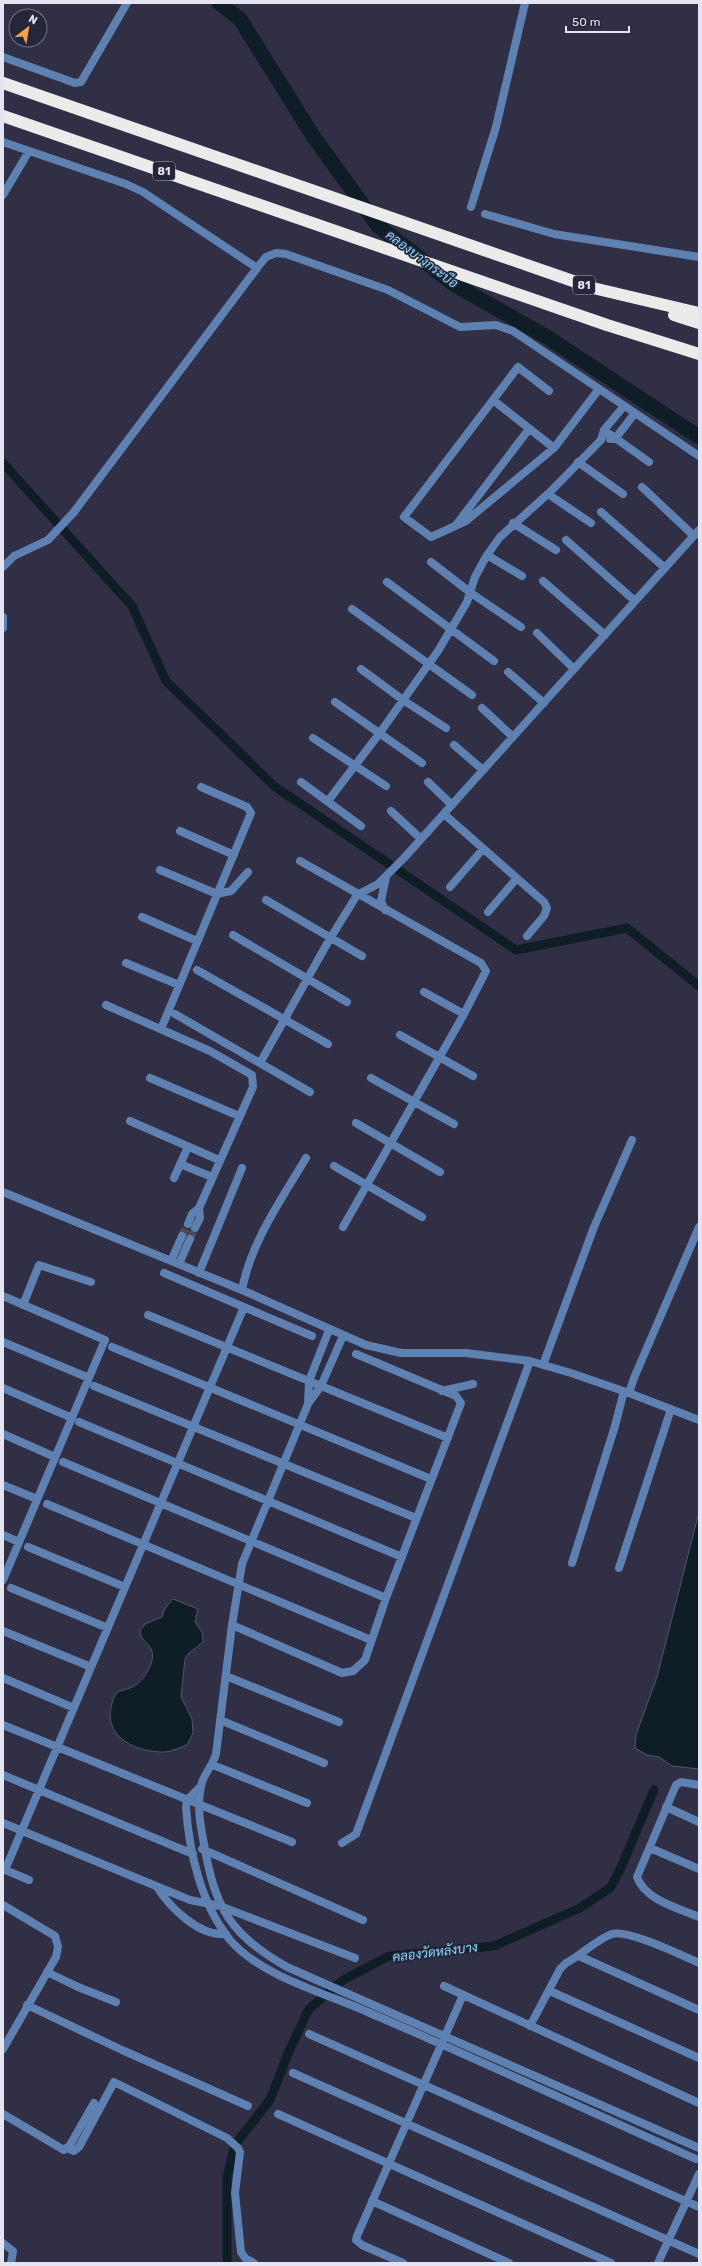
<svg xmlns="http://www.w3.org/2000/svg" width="702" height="2266" font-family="Rubik,Sarabun,sans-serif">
	<rect width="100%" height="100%" fill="#302f45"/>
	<!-- water -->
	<path fill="#0f1e26" stroke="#4f5964" d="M 699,1512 L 699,1769 L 672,1766 L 659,1757 L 647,1755 L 635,1748 L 636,1735 L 657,1677 Z
		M 173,1599 L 198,1609 L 195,1622 L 202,1632 L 203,1642 L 189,1653 L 185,1659 L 181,1697 L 192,1719 L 193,1733 L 187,1745 C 181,1747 173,1751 166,1752 C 130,1753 95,1731 117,1692 C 123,1690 129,1689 134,1686 C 144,1681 157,1660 151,1649 C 147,1641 141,1641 140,1631 L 145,1624 L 162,1617 L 165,1608 Z"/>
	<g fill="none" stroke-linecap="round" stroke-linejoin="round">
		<!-- canal -->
		<path stroke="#0f1e26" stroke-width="9" d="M 3,463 L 132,606 L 166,681 L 274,786 L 516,950 L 627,928 L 699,986
			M 227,2263 L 227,2177 L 233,2152 L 237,2142 L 270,2100 L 289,2051 L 309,2009 L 343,1980 L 389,1956 L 494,1946 L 580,1908 L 610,1888 L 619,1872 L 654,1790"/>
		<!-- river -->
		<path stroke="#0f1e26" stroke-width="15" d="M 219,3 L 240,19 L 313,136 L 378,226 L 455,285 L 547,337 L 699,437"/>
		<!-- minor-tunnel -->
		<path stroke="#4b4a5f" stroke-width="8" stroke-dasharray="8 4" stroke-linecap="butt" d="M 182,1236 L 188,1224
			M 190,1239 L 195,1228"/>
		<!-- minor -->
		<path stroke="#5f81b2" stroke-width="8" d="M 3,57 L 75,83 L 81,82 L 127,3
			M 3,142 L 126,184 L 143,192 L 257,268
			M 3,195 L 29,151
			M 471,207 L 496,127 L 525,3
			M 485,214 L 554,234 L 699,257
			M 549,391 L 518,367 L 404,517 L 431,537 L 466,521 L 554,448 L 599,389
			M 493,400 L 554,448
			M 604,430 L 649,462
			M 610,439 L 615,439 L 635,413
			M 578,462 L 623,494
			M 642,487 L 694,536
			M 548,494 L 591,523
			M 601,512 L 665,568
			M 513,523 L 556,550
			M 456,525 L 529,429
			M 566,540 L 635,601
			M 487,555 L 522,576
			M 431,562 L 471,593 L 521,627
			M 3,567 L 14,556 L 48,540 L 74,512
			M 543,581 L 605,635
			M 387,582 L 494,661
			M 352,609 L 472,695
			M 3,617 L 3,628
			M 537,633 L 574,669
			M 361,669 L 403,700 L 446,728
			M 508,672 L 544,703
			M 335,702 L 422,763
			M 482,708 L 513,737
			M 313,738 L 386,786
			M 454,745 L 483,770
			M 301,782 L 361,826
			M 428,782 L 452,805
			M 328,801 L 379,734 L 438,651 L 467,602 L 475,577 L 487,555 L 500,537 L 550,492 L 601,440 L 604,430 L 624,406
			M 391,811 L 421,839
			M 444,814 L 544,902 L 547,908 L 544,916 L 527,936
			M 180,831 L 234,855
			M 300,861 L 481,963 L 486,971 L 464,1014 L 343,1227
			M 160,870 L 217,894 L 231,891 L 248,872
			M 450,887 L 483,849
			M 266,900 L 362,956
			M 385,910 L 381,901 L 386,877
			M 488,912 L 517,878
			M 142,917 L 197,941
			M 233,935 L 347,1002
			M 126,963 L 179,985
			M 197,970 L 328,1044
			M 424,992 L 464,1014
			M 106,1005 L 210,1051 L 252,1075 L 253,1087 L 199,1208 L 192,1214 L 188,1224
			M 175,1014 L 310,1092
			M 161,1029 L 251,813 L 247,807 L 201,787
			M 400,1035 L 473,1076
			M 260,1063 L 328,942 L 357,895 L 378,884 L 404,858 L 699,530
			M 150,1078 L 239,1116
			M 371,1078 L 454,1124
			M 130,1121 L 219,1160
			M 356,1123 L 440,1172
			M 180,1164 L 212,1177
			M 334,1166 L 422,1217
			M 174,1178 L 188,1147
			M 3,1192 L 242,1290 L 366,1345 L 401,1353 L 466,1353 L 530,1361 L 571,1373 L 629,1393
			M 195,1228 L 200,1218 L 199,1208
			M 171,1261 L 182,1236
			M 179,1264 L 190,1239
			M 164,1273 L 312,1336
			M 199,1273 L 242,1168
			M 242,1290 C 251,1242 281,1200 306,1158
			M 3,1296 L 105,1340 L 3,1580
			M 23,1305 L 39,1265 L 91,1282
			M 148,1315 L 448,1438
			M 343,1336 L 321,1386 L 308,1404 L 242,1564 L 232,1625 L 216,1754 C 213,1766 203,1774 201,1786 C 197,1806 200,1824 204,1844 C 215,1908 230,1935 287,1967 L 699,2148
			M 3,1342 L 89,1378
			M 112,1347 L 431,1479
			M 543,1365 L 594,1227 L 632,1140
			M 94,1386 L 416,1518
			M 3,1388 L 72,1418
			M 442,1391 L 473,1384
			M 308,1404 L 309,1381 L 329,1330
			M 79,1422 L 402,1557
			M 3,1434 L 55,1457
			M 63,1462 L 386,1598
			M 3,1485 L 37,1499
			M 47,1504 L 371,1640
			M 3,1535 L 19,1542
			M 28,1547 L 125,1587
			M 572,1563 L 615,1426 L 624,1391
			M 619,1568 L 671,1409
			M 11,1588 L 108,1628
			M 232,1625 L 342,1673 L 353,1671 L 365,1660 L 386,1598 L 461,1403 L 456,1396 L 356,1354
			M 3,1631 L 91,1667
			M 226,1676 L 339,1722
			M 3,1678 L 74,1708
			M 220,1720 L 324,1763
			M 3,1725 L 292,1842
			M 213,1765 L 307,1803
			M 3,1775 L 193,1854
			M 699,1785 L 681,1782 L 676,1785 L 637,1877 C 645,1900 678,1908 699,1917
			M 201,1786 L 187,1800 L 186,1807 C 189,1852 201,1904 230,1940 C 262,1977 326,1993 370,2013 C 479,2060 587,2110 696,2159
			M 666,1807 L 699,1822
			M 3,1823 L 190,1900 L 220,1906 L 355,1958
			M 342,1843 L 356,1834 L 530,1361
			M 650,1848 L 699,1869
			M 202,1849 L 363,1920
			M 3,1869 L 29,1880
			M 5,1870 L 244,1307
			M 157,1887 C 170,1908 200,1937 226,1934
			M 3,1905 L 55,1936 L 58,1947 L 56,1957 L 3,2049
			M 579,1956 L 699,2010
			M 47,1972 L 78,1987 L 116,2002
			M 444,1986 L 699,2103
			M 550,1991 L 699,2058
			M 27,2005 L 122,2050 L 248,2106
			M 530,2026 L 560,1969 L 566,1963 C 580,1956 599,1938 612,1934 C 628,1929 683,1956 699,1963
			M 309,2034 L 699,2207
			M 293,2073 L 699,2254
			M 3,2114 L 64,2150 L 70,2145 L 94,2103
			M 278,2114 L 611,2263
			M 67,2148 L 74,2151 L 79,2147 L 114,2082 L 227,2138 L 238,2148 L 240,2152 L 235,2193 L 241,2252 L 245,2258 L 254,2263
			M 372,2201 L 509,2263
			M 3,2243 L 13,2251 L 11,2263
			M 403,2263 L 362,2245 L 356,2240 L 357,2236 L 463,1995
			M 658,2263 L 699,2174"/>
		<!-- tertiary -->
		<path stroke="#5f81b2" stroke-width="8" d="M 74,512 L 257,268 L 266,257 L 276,253 L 286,254 L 388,290 L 460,327 L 496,325 L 513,331 L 699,456
			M 699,1227 L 634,1378 L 629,1393 L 699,1420"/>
		<!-- motorway -->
		<path stroke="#ebebeb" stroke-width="12" d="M 3,83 L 593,288 L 699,313
			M 3,116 L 607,325 L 699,354
			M 674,315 L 699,323"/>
	</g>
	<g text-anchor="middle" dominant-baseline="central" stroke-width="3.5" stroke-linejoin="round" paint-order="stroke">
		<!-- shield labels -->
		<g fill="#26263a" stroke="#ababbc" stroke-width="1">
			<rect x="153" y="162" width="22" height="18" rx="3"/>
			<rect x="573" y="276" width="22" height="18" rx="3"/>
		</g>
		<g font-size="11" font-weight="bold" fill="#e4e4f3">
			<text x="164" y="171">81</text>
			<text x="584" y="285">81</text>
		</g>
		<!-- water labels -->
		<g font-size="13" font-style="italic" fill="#89d9ff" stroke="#26263a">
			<text transform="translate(422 259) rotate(37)">คลองบางกระบือ</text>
			<text transform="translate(435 1952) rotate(-7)">คลองวัดหลังบาง</text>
		</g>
	</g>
	<!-- border -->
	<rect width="702" height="2266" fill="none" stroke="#e4e4f3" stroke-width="8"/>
	<!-- north arrow -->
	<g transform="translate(28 28) rotate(31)"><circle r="19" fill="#26263a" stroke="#727284"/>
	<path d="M0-3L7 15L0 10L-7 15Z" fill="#f9a04d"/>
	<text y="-6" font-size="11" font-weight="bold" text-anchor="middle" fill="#e4e4f3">N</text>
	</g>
	<!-- scale -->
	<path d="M566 26v6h63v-6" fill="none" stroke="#e4e4f3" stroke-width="2"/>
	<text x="572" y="26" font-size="12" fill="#e4e4f3" stroke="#26263a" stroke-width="3" paint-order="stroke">50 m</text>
</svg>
